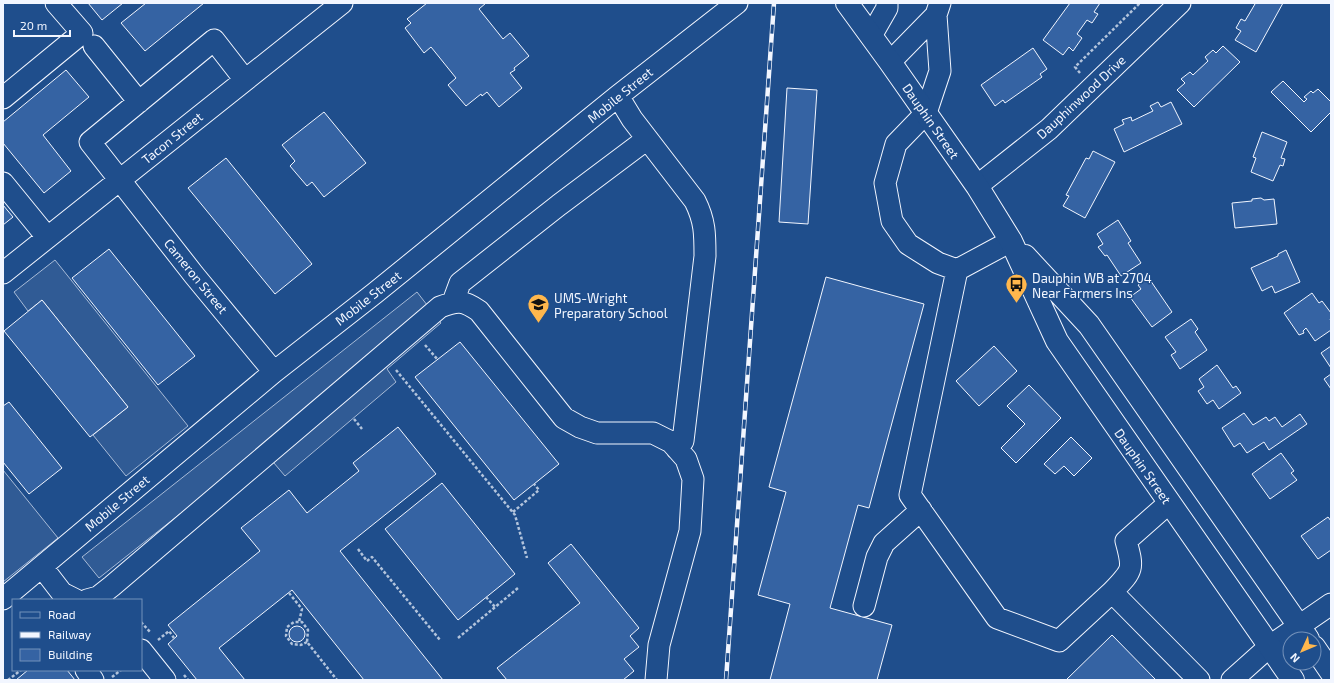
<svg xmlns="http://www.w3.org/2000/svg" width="1334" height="683" font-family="'Exo 2',sans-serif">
	<rect width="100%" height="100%" fill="#1f4e8c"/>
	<!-- parking -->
	<path fill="#305b95" stroke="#a8bbd7" d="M 55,260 L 188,426 L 126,476 L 93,435 L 128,407 L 42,300 L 28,311 L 14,292 Z
		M 417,292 L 441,323 L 387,369 L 396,382 L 285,476 L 262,449 L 99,578 L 82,557 Z
		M 3,470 L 58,538 L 3,582 Z"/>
	<!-- building -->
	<path fill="#3563a3" stroke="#f2f6ff" d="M 88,3 L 123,3 L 102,20 Z
		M 146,3 L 204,3 L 145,51 L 121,23 Z
		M 427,3 L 486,3 L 479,9 L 503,39 L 510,33 L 529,56 L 514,68 L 515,70 L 510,73 L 522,88 L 499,107 L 487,92 L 482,96 L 481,94 L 466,106 L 448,85 L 456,78 L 431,47 L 424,53 L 405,28 L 411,23 L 407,19 Z
		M 1070,3 L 1100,3 L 1094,12 L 1098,14 L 1092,23 L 1087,20 L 1077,34 L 1082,38 L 1073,51 L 1069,47 L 1063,55 L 1043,40 Z
		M 1252,3 L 1283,3 L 1256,52 L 1235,40 L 1241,31 L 1236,28 L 1241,19 L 1245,21 L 1255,4 Z
		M 1223,46 L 1240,62 L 1194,107 L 1177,90 L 1185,83 L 1181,79 L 1190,72 L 1193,75 L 1208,61 L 1205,57 L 1213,50 L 1216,53 Z
		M 1033,48 L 1047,69 L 1040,74 L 1042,77 L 1005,103 L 1003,100 L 995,106 L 981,85 Z
		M 66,70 L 89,97 L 43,135 L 71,171 L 44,193 L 3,143 L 3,122 Z
		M 1283,81 L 1304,102 L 1307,99 L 1304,97 L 1311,91 L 1313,93 L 1318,89 L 1331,102 L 1331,112 L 1311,132 L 1271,92 Z
		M 787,88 L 817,90 L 808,224 L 779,222 Z
		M 1158,102 L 1161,107 L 1171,102 L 1182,124 L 1124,152 L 1114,129 L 1124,124 L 1122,120 L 1131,117 L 1132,121 L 1153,111 L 1150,106 Z
		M 324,112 L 366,163 L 324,197 L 312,182 L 307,186 L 290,166 L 295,161 L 282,145 Z
		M 1262,132 L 1287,142 L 1281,158 L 1285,159 L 1283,166 L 1280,165 L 1273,181 L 1251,172 L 1256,158 L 1253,157 Z
		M 1093,151 L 1115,162 L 1085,218 L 1063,206 L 1069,196 L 1066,195 L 1086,158 L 1089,159 Z
		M 226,158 L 312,264 L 275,294 L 188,188 Z
		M 1261,198 L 1264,200 L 1274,199 L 1277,224 L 1235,228 L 1232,203 L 1252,201 L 1252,199 Z
		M 3,205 L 13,217 L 3,225 Z
		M 1118,220 L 1131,241 L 1128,243 L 1141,263 L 1121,276 L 1107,255 L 1105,256 L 1098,247 L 1103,244 L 1097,234 Z
		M 109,249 L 195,356 L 158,385 L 72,278 Z
		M 1286,250 L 1300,282 L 1275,293 L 1272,286 L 1262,291 L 1251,268 L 1278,256 L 1278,254 Z
		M 826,277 L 924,304 L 869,508 L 858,505 L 830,608 L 892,625 L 877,680 L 770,680 L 790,604 L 758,595 L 786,492 L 769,487 Z
		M 1148,277 L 1172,312 L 1152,327 L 1130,297 L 1141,289 L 1138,285 Z
		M 1312,293 L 1319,303 L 1322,301 L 1331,313 L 1331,318 L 1330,319 L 1331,321 L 1331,330 L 1315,341 L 1306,328 L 1303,331 L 1304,333 L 1299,335 L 1284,313 Z
		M 42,300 L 128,407 L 90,437 L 4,331 Z
		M 1191,319 L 1198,329 L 1195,332 L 1207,350 L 1180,369 L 1171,355 L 1176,352 L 1165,337 Z
		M 460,342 L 559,464 L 514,500 L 415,377 Z
		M 994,346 L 1017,371 L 979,406 L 956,381 Z
		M 1331,346 L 1331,368 L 1321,353 Z
		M 1217,365 L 1233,388 L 1236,386 L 1241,393 L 1219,409 L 1213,400 L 1207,404 L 1198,391 L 1204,387 L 1199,379 Z
		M 1331,374 L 1331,389 L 1324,379 Z
		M 1029,385 L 1061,418 L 1016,463 L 1001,448 L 1025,424 L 1007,406 Z
		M 9,402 L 62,468 L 29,494 L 3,462 L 3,406 Z
		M 1244,413 L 1253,425 L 1266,417 L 1269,421 L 1275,417 L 1282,427 L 1300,414 L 1307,424 L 1269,450 L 1264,442 L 1247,453 L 1240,443 L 1234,447 L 1222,428 Z
		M 398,427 L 436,474 L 340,551 L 443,680 L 364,680 L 292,590 L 219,648 L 245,680 L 197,680 L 168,644 L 177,636 L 168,625 L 260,551 L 241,528 L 289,490 L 307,513 L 359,471 L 353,463 Z
		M 1071,437 L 1092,458 L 1074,476 L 1064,466 L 1055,474 L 1044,464 Z
		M 1281,453 L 1294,471 L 1291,473 L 1297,480 L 1270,499 L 1252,474 Z
		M 442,483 L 515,574 L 458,620 L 385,529 Z
		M 1328,517 L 1331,521 L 1331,550 L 1318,559 L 1301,536 Z
		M 571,544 L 639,628 L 630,636 L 639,647 L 624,659 L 634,671 L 623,680 L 507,680 L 497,668 L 580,603 L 548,563 Z
		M289 634a8 8 0 1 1 16 0a8 8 0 1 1-16 0Z
		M 1112,635 L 1156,680 L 1066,680 Z
		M 28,670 L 67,670 L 75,680 L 16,680 Z"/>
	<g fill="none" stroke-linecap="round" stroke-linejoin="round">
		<defs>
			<path id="minor" d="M 940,3 L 936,15 L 940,71 L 926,113 L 896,144 L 885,183 L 892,221 L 908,244 L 938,263 L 957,270
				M 871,36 L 887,8 L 887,3
				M 94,46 L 139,102
				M 890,62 L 936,15
				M 245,80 L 214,40 L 90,142 L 194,275 L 274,372
				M 618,96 L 632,119 L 695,201 C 705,221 705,234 705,256 L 683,441 L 677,449
				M 3,98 L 82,33 L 56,3
				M 3,183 L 47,237
				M 977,186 L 1049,129 L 1180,3
				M 1011,241 L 957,270 L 910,495 L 997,618 L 1059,641 L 1112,592 L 1199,680
				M 3,273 L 342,3
				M 453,302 L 460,283 L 559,205 L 647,139
				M 42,567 L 62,593 L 76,600
				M 1112,592 C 1133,570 1134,570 1126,541 L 1169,503
				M 3,599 L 274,372 L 375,293 L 618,96 L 737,3
				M 87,600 L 98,597 L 112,586 L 440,307 C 458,300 463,300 479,311 L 564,418 L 580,427 L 597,433 L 653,433 L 671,442 L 686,459 L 693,479 L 690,531 L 659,645 L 656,680
				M 864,606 L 877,557 L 884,543 L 921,510
				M 141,650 L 165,680
				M 86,670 L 93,680
				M 1232,680 L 1270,646 L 1331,604"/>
			<path id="major" d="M 847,3 L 890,62 L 977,186 L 1011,241 L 1057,341 L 1293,680
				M 1025,256 L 1089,325 L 1308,639
				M 1314,647 L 1331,672"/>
		</defs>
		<!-- minor casing -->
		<use href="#minor" stroke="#f2f6ff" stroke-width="23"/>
		<!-- major casing -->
		<use href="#major" stroke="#f2f6ff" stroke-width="24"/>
		<!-- path -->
		<path stroke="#b3c4dc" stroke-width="2.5" stroke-dasharray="3 2" stroke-linecap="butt" d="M 1080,73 L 1075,67 L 1140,3
			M 425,345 L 438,360
			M 396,370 L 515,515 L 527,558
			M 354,419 L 362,429
			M 513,512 L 539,490 L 534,484
			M 358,549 L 367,561 L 372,557 L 440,640
			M 289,593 L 302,609 L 299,622
			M 486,597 L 495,607
			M 141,622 L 150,632
			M 458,638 L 518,588
			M 158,640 L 169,631 L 174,638
			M 307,642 L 301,645 L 292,644 L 286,636 L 287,627 L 294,622 L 302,622 L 308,630 L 307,642 L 337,680
			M 184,675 L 188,680
			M 112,677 L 121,670
			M 8,680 L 21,670"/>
		<!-- minor -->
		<use href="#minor" stroke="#1f4e8c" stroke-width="21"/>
		<!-- major -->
		<use href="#major" stroke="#1f4e8c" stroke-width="22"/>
		<defs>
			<path id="rail" d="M 726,680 L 774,3"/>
		</defs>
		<!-- rail casing -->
		<use href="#rail" stroke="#f2f6ff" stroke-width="4.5"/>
		<!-- rail -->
		<use href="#rail" stroke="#1f4e8c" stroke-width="3" stroke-dasharray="9" stroke-linecap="butt"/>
	</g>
	<!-- icons -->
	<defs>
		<symbol id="bus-pin" viewBox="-11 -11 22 30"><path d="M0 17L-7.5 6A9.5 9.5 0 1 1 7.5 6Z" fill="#ffb74d" stroke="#1f4e8c"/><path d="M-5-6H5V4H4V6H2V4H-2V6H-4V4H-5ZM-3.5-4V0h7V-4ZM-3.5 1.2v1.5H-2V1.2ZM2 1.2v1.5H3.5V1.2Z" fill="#111"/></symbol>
		<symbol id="school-pin" viewBox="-11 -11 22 30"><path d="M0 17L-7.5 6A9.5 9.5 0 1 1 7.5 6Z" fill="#ffb74d" stroke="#1f4e8c"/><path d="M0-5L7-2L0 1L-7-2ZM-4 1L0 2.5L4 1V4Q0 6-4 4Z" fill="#111"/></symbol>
	</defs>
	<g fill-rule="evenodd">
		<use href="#bus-pin" x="1004" y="272" width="25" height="34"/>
		<use href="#school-pin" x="526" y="292" width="25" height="34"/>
	</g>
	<g text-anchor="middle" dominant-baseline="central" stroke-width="3" stroke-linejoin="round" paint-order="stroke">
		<!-- street labels -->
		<g font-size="13" fill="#f2f6ff" stroke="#1f4e8c">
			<text transform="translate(620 95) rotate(-39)">Mobile Street</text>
			<text transform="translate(1081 97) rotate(-43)">Dauphinwood Drive</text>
			<text transform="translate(931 121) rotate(55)">Dauphin Street</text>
			<text transform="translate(172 138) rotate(-39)">Tacon Street</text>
			<text transform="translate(196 276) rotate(51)">Cameron Street</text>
			<text transform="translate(368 298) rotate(-38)">Mobile Street</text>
			<text transform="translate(1143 466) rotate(55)">Dauphin Street</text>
			<text transform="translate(117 503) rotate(-40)">Mobile Street</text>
		</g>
		<!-- poi labels -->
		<g font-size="13" fill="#f2f6ff" stroke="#1f4e8c" text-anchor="start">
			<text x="1032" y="278">Dauphin WB at 2704<tspan x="1032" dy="15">Near Farmers Ins</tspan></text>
			<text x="554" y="298">UMS-Wright<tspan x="554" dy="15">Preparatory School</tspan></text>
		</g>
	</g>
	<!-- border -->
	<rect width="1334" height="683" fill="none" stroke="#f2f6ff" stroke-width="8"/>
	<!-- legend -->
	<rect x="12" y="599" width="130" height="72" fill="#1f4e8c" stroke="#7391ba"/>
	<rect x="20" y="612" width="20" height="6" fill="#1f4e8c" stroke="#7391ba"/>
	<text x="48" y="619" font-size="12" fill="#f2f6ff">Road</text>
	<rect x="20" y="632" width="20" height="6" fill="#f2f6ff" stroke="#7391ba"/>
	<text x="48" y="639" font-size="12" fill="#f2f6ff">Railway</text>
	<rect x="20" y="649" width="20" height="12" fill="#3563a3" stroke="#7391ba"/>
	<text x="48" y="659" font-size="12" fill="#f2f6ff">Building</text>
	<!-- north arrow -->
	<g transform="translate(1302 651) rotate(226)"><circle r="19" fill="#1f4e8c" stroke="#7391ba"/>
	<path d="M0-3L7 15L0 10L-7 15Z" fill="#ffb74d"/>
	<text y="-6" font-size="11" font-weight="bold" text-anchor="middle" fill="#f2f6ff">N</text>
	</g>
	<!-- scale -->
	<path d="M14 30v6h56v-6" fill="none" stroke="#f2f6ff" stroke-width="2"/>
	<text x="20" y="30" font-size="12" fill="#f2f6ff" stroke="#1f4e8c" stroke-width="3" paint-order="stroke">20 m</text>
</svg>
